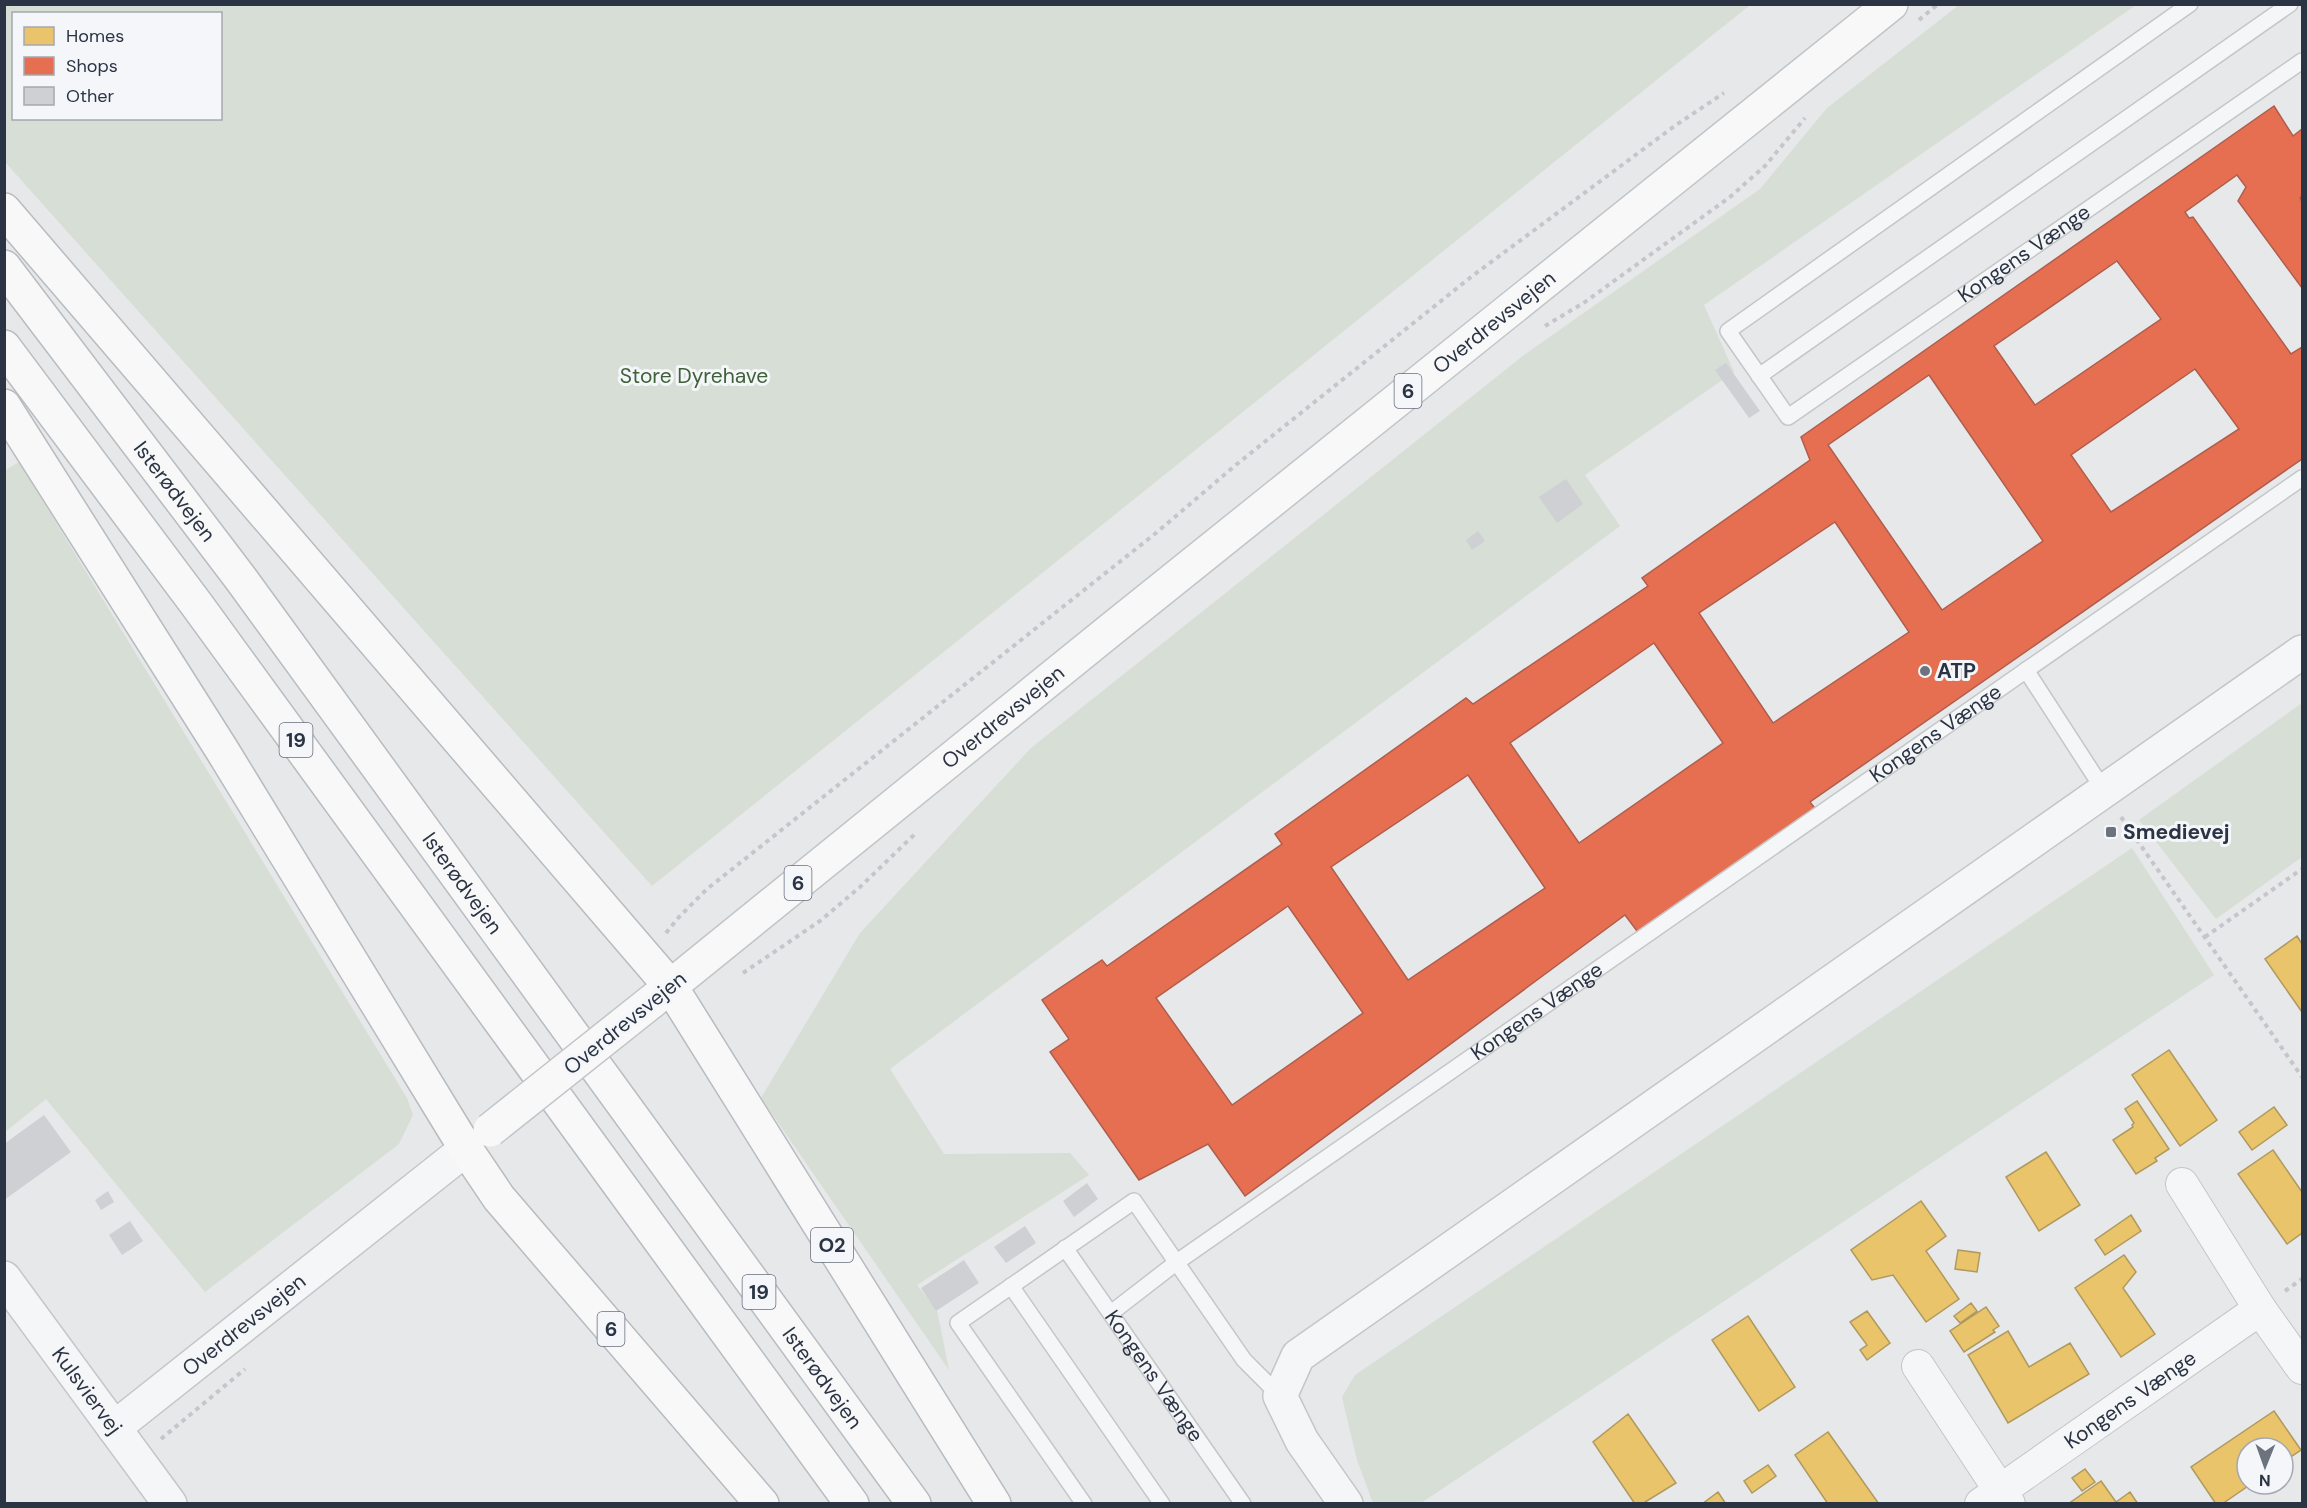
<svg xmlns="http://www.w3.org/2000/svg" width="2307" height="1508" font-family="'DM Sans',sans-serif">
	<rect width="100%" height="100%" fill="#e6e8ea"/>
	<!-- green -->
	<path fill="#d6ded6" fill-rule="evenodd" d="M 4,5 L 5,4 L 1750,5 L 652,886 L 5,162 ZM 14,14 L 220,14 L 220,118 L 14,118 Z
		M 1959,5 L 2136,5 L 1704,305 L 1734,372 L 1585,475 L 1620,526 L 890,1069 L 944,1154 L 1070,1153 L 1089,1175 L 917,1285 L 937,1310 L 949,1370 L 761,1098 L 860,933 L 1031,748 L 1524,355 L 1760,189 L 1827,108 Z
		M 19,462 L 407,1098 L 413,1115 L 399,1144 L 205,1292 L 46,1099 L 5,1132 L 4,471 Z
		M 2302,703 L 2302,857 L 2216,919 L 2139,820 Z
		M 2132,848 L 2214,975 L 1421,1503 L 1373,1503 L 1357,1460 L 1342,1397 L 1355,1375 Z"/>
	<!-- homes -->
	<path fill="#e9c46a" stroke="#b0995f" stroke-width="1.5" d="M 2297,936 L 2302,944 L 2302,1012 L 2265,959 Z
		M 2169,1050 L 2217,1120 L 2180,1146 L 2132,1075 Z
		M 2137,1101 L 2169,1149 L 2155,1158 L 2157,1161 L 2136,1174 L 2113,1140 L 2133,1127 L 2132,1125 L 2134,1123 L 2125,1109 Z
		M 2274,1107 L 2287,1125 L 2252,1150 L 2239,1132 Z
		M 2273,1150 L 2302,1192 L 2302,1233 L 2287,1244 L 2238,1174 Z
		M 2046,1152 L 2080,1205 L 2039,1231 L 2006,1177 Z
		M 1921,1201 L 1946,1236 L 1926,1251 L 1959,1299 L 1926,1322 L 1893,1275 L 1872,1280 L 1851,1250 Z
		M 2131,1215 L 2141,1231 L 2105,1255 L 2095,1240 Z
		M 1958,1250 L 1980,1253 L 1977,1272 L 1955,1269 Z
		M 2124,1255 L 2136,1272 L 2123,1288 L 2155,1334 L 2121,1357 L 2075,1288 Z
		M 1971,1303 L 1977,1311 L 1960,1323 L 1954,1316 Z
		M 1986,1307 L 1999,1326 L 1993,1330 L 1995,1332 L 1964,1352 L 1950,1331 Z
		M 1867,1311 L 1890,1343 L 1867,1360 L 1860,1350 L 1867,1345 L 1850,1322 Z
		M 1748,1316 L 1795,1387 L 1759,1411 L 1712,1340 Z
		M 2008,1331 L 2029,1367 L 2070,1343 L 2089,1374 L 2008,1423 L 1968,1355 Z
		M 2274,1411 L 2301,1450 L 2283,1462 L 2283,1448 L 2247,1448 L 2247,1484 L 2251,1484 L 2222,1504 L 2216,1504 L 2191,1467 Z
		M 1628,1414 L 1676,1483 L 1642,1504 L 1635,1504 L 1593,1442 Z
		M 1828,1432 L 1879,1504 L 1828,1504 L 1795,1455 Z
		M 1768,1465 L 1776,1476 L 1752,1493 L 1744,1481 Z
		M 2085,1469 L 2095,1482 L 2082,1491 L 2072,1478 Z
		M 2101,1481 L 2116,1502 L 2130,1492 L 2138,1504 L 2068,1504 Z
		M 1718,1492 L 1726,1504 L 1702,1504 Z"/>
	<!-- shops -->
	<path fill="#e76f51" stroke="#af5d4d" stroke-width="1.5" fill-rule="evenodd" d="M 2274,106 L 2293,136 L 2302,129 L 2302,196 L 2300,198 L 2302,202 L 2302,288 L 2238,201 L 2246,187 L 2237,175 L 2185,212 L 2189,218 L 2193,217 L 2291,354 L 2302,347 L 2302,459 L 1810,802 L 1818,812 L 1640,935 L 1625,915 L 1245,1196 L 1208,1144 L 1139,1180 L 1050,1052 L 1069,1039 L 1042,1000 L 1102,960 L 1107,966 L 1282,844 L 1275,834 L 1466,698 L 1473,704 L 1648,586 L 1642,578 L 1810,460 L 1801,437 ZM 2117,261 L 2161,319 L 2035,405 L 1994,346 ZM 2195,369 L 2239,429 L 2111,512 L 2071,455 ZM 1929,375 L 2043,541 L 1942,610 L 1828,445 ZM 1835,522 L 1909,632 L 1773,723 L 1699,613 ZM 1654,643 L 1723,743 L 1579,843 L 1510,743 ZM 1468,775 L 1545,888 L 1408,980 L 1331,867 ZM 1288,906 L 1363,1013 L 1232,1105 L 1156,998 Z"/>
	<!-- building -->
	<path fill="#ced0d3" d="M 1726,363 L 1760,411 L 1749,418 L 1715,370 Z
		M 1566,479 L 1583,504 L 1557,523 L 1539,497 Z
		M 1478,531 L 1485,541 L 1472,550 L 1466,540 Z
		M 44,1115 L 71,1152 L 4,1200 L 4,1144 Z
		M 1087,1183 L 1098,1199 L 1074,1217 L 1063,1201 Z
		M 108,1191 L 114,1202 L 101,1210 L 95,1200 Z
		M 130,1221 L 143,1241 L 122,1255 L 109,1235 Z
		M 1025,1226 L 1036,1243 L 1006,1263 L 994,1247 Z
		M 964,1260 L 979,1283 L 936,1311 L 921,1288 Z"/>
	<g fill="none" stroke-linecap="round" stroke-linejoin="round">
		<defs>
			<g id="service">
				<path id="s1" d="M 2190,4 L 1728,331 L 1788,417 L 2302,61"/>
				<path d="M 1759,376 L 2290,4"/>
				<path d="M 2026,670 L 2105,792"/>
				<path id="s2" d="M 1065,1248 L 1243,1504"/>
				<path d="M 1011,1286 L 1162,1504"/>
				<path id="s3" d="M 1111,1313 L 1177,1262 L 2302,478"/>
				<path d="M 1084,1504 L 958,1323 L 1134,1201 L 1244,1360 L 1280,1396"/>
			</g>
			<g id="minor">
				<path d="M 2182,1184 L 2260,1309 L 2302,1368"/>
				<path d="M 1918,1366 L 2009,1504"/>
				<path id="s4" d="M 1981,1504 L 2260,1309"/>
			</g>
			<g id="tertiary">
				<path id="s5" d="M 4,1278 L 170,1504"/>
				<path id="s6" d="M 114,1428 L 466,1149"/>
				<path d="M 1346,1504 L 1302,1441 L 1280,1396 L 1298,1356 L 2302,652"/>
			</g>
			<g id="primary">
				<path id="s7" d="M 651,1002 L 1108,632 L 1891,4"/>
			</g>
			<g id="trunk">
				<path d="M 4,210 L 671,987 L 994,1504"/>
				<path id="s8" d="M 4,267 L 241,579 L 914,1504"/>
				<path d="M 4,347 L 197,605 L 852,1504"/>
				<path d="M 4,406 L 222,750 L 466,1149 L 499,1198 L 762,1504"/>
			</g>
		</defs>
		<!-- service casing -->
		<use href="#service" stroke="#c4c6c8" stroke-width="18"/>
		<!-- minor casing -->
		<use href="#minor" stroke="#c4c6c8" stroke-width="34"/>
		<!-- tertiary casing -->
		<use href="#tertiary" stroke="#c4c6c8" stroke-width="36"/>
		<!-- primary casing -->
		<use href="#primary" stroke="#c2c5c8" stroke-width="36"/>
		<!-- trunk casing -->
		<use href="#trunk" stroke="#b8bbbf" stroke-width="36"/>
		<!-- path -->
		<path stroke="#c5c6ca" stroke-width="4" stroke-dasharray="4.5 4.5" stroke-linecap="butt" d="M 1919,20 L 1938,4
			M 1545,326 L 1585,302 L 1730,197 L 1765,166 L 1805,118
			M 2121,817 L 2302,1077
			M 666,933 L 679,917 L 707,889 L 1156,533 L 1237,464 L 1471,277 L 1676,125 L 1724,93
			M 2205,937 L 2302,869
			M 743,973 L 820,921 L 860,887 L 916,833
			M 2285,1291 L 2302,1279
			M 161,1439 L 245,1369"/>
		<!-- service -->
		<use href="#service" stroke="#f5f6f7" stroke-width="15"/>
		<!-- minor -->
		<use href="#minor" stroke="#f5f6f7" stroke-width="32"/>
		<!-- tertiary -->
		<use href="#tertiary" stroke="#f5f6f7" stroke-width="33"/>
		<!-- primary -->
		<use href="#primary" stroke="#f8f8f8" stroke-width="33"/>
		<!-- trunk -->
		<use href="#trunk" stroke="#f8f8f8" stroke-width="33"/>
		<defs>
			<path id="primary-bridge" d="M 490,1130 L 651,1002"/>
		</defs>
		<!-- primary-bridge casing -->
		<use href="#primary-bridge" stroke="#c2c5c8" stroke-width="36" stroke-linecap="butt"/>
		<!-- primary-bridge -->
		<use href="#primary-bridge" stroke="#f8f8f8" stroke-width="33"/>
	</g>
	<!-- markers -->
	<g fill="#6c737f" stroke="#f4f6f9" stroke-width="2">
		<circle cx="1925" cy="671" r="6"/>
		<rect x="2105" y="826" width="12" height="12" rx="3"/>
	</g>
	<g text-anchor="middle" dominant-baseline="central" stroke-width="6" stroke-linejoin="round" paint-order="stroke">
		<!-- shield labels -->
		<g fill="#f4f6f9" stroke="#676e7b" stroke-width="1.5">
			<rect x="1394.5" y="374" width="27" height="34" rx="4.5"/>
			<rect x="279.5" y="723" width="33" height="34" rx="4.5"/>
			<rect x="784.5" y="866" width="27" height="34" rx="4.5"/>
			<rect x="811" y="1228" width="42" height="34" rx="4.5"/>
			<rect x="742.5" y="1275" width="33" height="34" rx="4.5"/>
			<rect x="597.5" y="1312" width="27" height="34" rx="4.5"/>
		</g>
		<g font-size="20" font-weight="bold" fill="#2b3445">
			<text x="1408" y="391">6</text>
			<text x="296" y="740">19</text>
			<text x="798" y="883">6</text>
			<text x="832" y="1245">O2</text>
			<text x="759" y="1292">19</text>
			<text x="611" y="1329">6</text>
		</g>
		<!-- street labels -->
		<g font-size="21" fill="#2b3445" stroke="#f4f6f9">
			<text stroke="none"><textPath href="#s1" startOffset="958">Kongens Vænge</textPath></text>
			<text stroke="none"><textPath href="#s7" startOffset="1083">Overdrevsvejen</textPath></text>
			<text stroke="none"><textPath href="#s8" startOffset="282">Isterødvejen</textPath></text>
			<text stroke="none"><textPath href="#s7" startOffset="453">Overdrevsvejen</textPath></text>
			<text stroke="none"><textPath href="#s3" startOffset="1008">Kongens Vænge</textPath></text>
			<text stroke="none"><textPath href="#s8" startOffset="768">Isterødvejen</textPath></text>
			<text stroke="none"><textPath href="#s3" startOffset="522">Kongens Vænge</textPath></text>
			<text transform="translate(625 1023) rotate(-39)">Overdrevsvejen</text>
			<text stroke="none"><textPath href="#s6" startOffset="166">Overdrevsvejen</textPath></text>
			<text stroke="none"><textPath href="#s2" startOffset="156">Kongens Vænge</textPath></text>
			<text stroke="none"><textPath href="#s8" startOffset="1380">Isterødvejen</textPath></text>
			<text stroke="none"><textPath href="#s5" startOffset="140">Kulsviervej</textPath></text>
			<text stroke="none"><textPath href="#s4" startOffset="182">Kongens Vænge</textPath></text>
		</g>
		<!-- park labels -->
		<g font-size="21" fill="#3f6138" stroke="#f4f6f9">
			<text x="694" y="376">Store Dyrehave</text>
		</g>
		<!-- poi labels -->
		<g font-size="21" font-weight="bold" fill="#2b3445" stroke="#f4f6f9" text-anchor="start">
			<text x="1937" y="671">ATP</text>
			<text x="2123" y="832">Smedievej</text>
		</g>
	</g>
	<!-- border -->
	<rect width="2307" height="1508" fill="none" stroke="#2b3445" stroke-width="12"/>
	<!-- legend -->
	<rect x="12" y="12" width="210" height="108" fill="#f4f6f9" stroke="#a4a8b1" stroke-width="1.5"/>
	<rect x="24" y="27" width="30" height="18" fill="#e9c46a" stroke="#a4a8b1" stroke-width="1.5"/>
	<text x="66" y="42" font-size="18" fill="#2b3445">Homes</text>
	<rect x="24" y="57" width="30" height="18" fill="#e76f51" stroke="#a4a8b1" stroke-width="1.5"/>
	<text x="66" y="72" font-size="18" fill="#2b3445">Shops</text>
	<rect x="24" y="87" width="30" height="18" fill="#ced0d3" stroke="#a4a8b1" stroke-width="1.5"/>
	<text x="66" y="102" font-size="18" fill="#2b3445">Other</text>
	<!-- north arrow -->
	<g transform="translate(2265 1466) rotate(181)"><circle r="28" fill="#f4f6f9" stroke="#a4a8b1" stroke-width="1.5"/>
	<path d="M0-4.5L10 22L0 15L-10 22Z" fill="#6c737f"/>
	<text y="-9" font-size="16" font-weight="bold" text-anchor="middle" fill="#2b3445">N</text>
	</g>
</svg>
